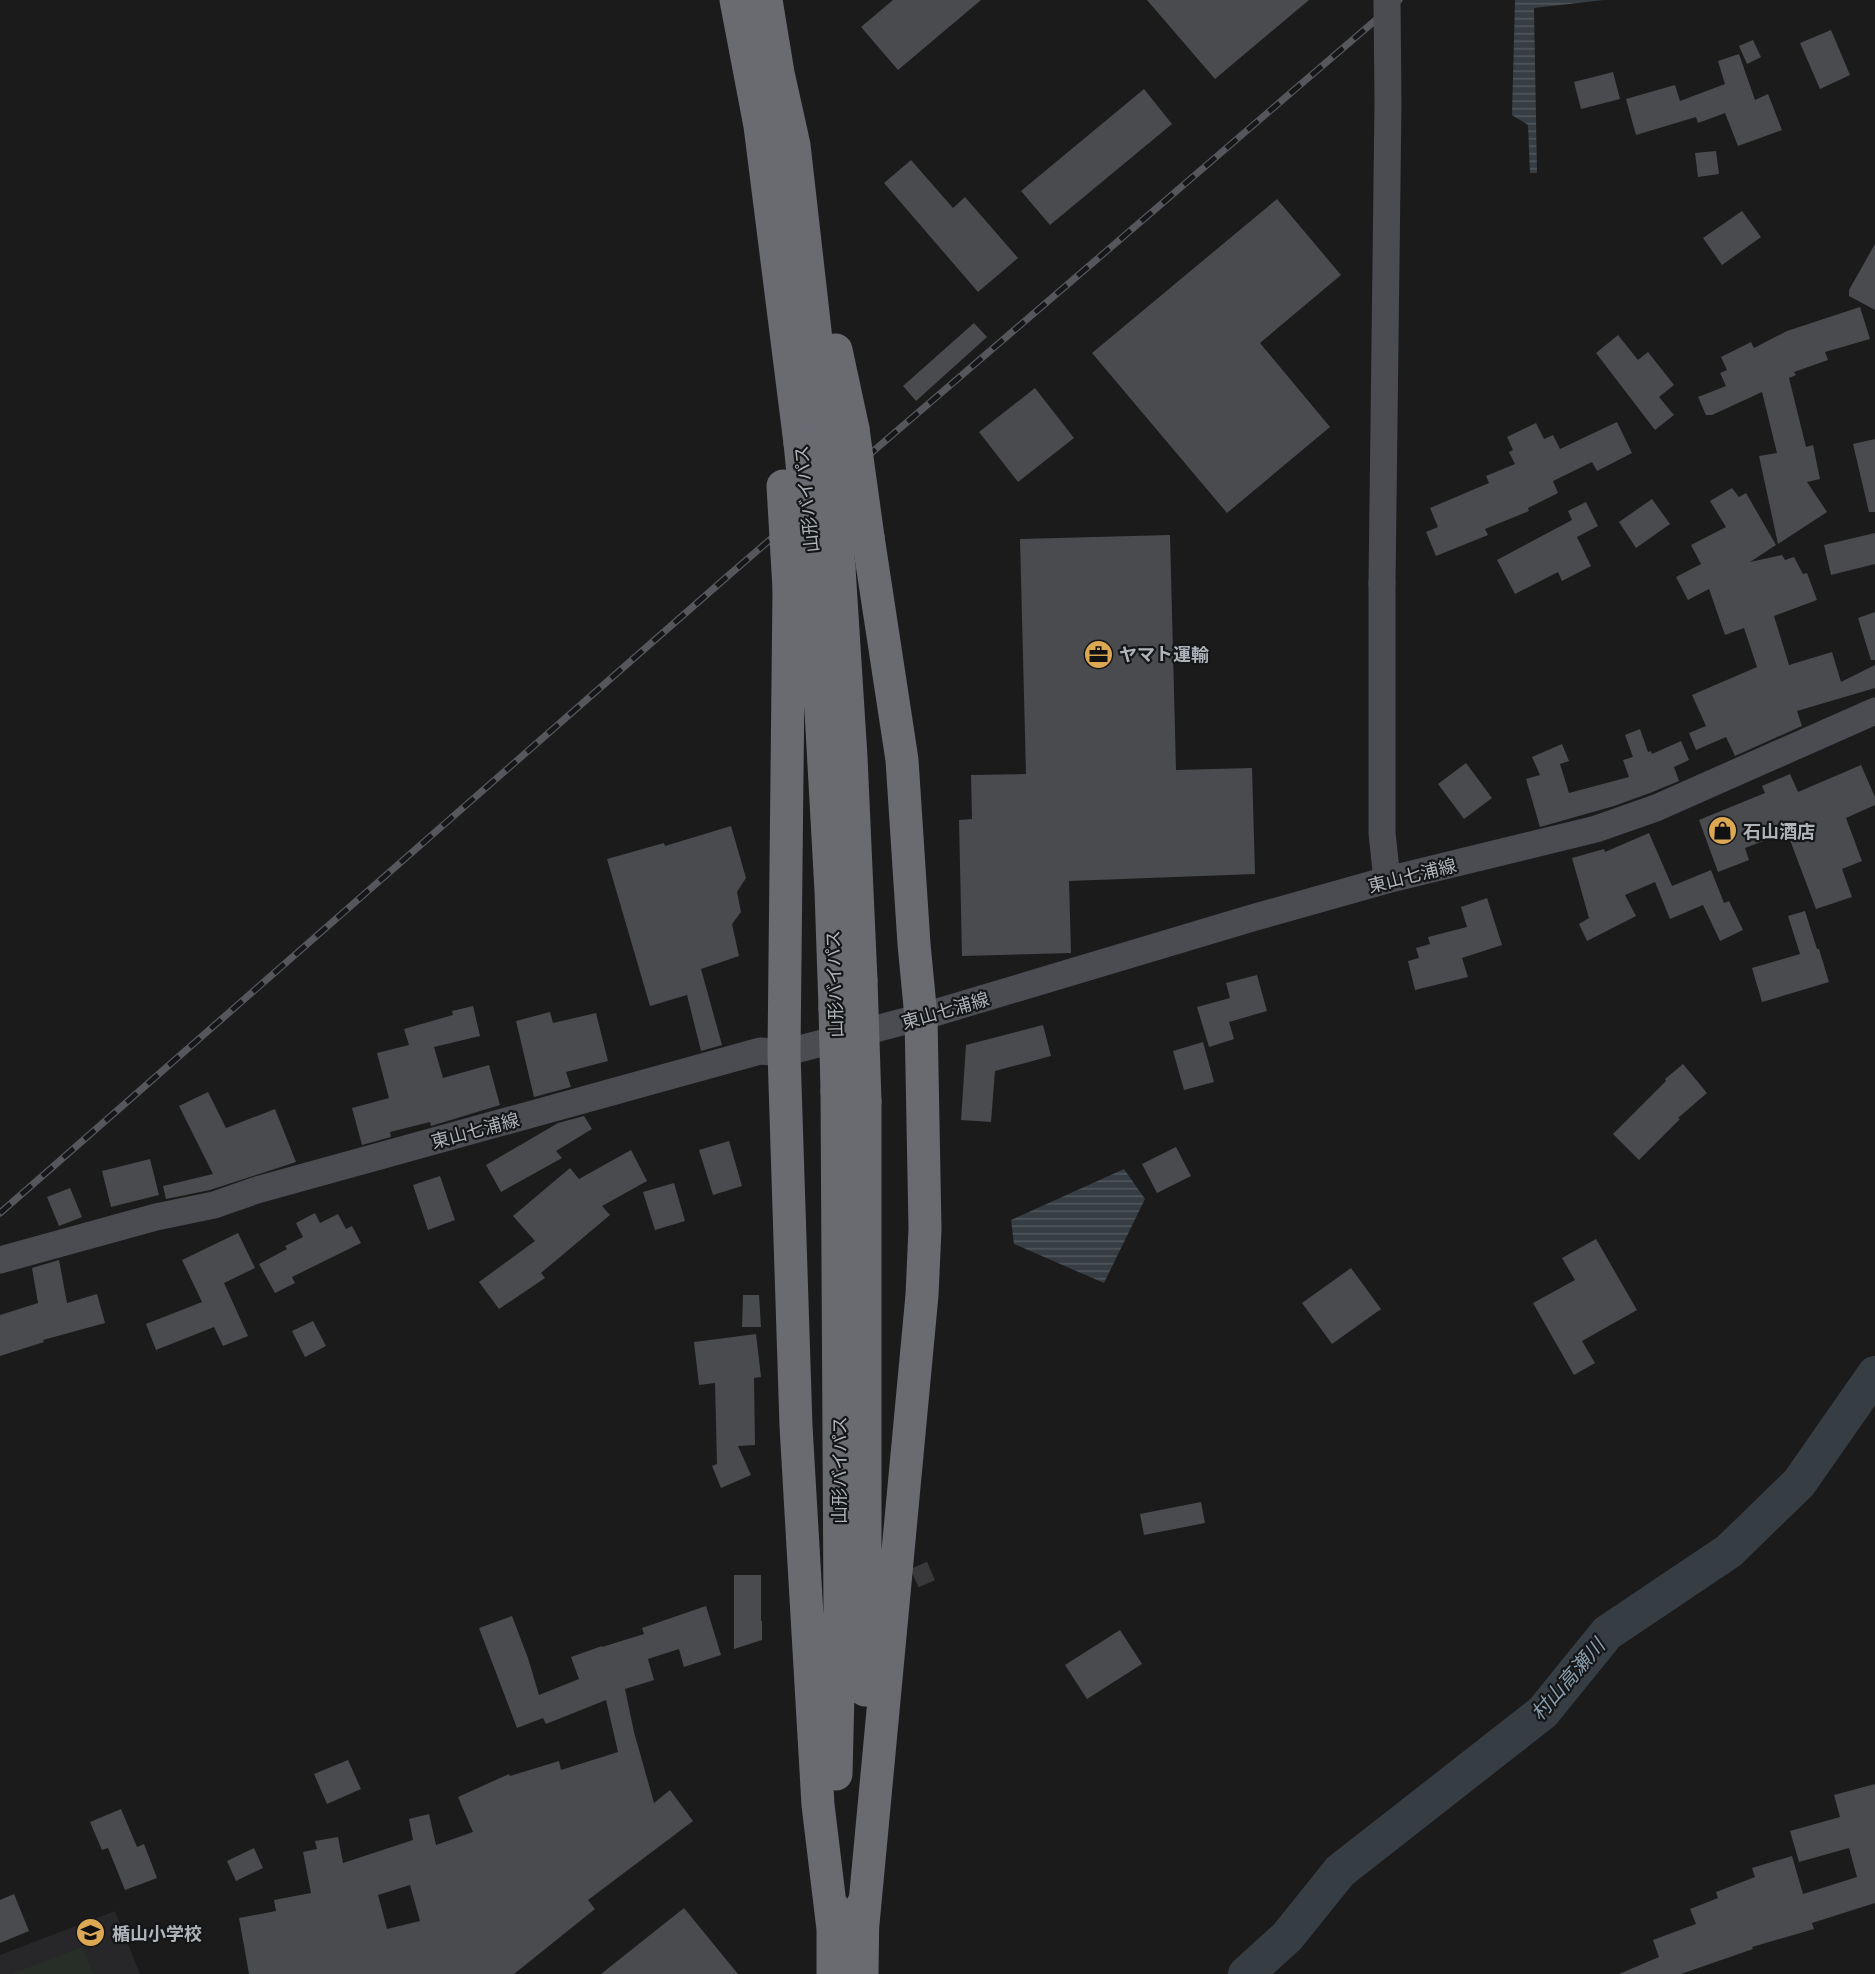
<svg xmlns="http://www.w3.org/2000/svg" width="1875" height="1974" font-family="Commissioner,'Noto Sans JP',sans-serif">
	<defs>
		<pattern id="water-rules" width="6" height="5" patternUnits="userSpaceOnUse" patternTransform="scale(1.5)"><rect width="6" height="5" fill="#363e44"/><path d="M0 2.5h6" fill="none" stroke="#51585d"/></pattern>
	</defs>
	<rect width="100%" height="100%" fill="#1b1b1c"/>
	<!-- built -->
	<path fill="#272729" d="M 115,1911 L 140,1974 L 0,1974 L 0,1955 Z"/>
	<!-- garden -->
	<path fill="#272e28" d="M 82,1947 L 93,1974 L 12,1974 Z"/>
	<!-- water -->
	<path fill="url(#water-rules)" d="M 1515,0 L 1604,0 L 1534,8 L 1537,173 L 1530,173 L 1528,125 L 1512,115 Z
		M 1124,1169 L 1145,1199 L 1104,1283 L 1014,1244 L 1011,1220 Z"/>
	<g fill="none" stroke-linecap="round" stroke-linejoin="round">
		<!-- river -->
		<path stroke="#363e44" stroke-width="36" d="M 1246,1974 L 1287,1937 L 1340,1871 L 1543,1712 L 1607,1633 L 1729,1551 L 1799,1483 L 1875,1374"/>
	</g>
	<!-- building -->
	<path fill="#4a4b4e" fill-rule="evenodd" d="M 893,0 L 981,0 L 898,70 L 861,27 Z
		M 1147,0 L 1309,0 L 1215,79 Z
		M 1831,30 L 1850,75 L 1820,89 L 1800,43 Z
		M 1753,40 L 1761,57 L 1747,64 L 1739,46 Z
		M 1739,54 L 1755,100 L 1768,94 L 1782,130 L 1738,146 L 1725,113 L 1698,123 L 1696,117 L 1636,135 L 1626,99 L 1675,85 L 1680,101 L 1725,84 L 1718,61 Z
		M 1613,72 L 1620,99 L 1581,109 L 1574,82 Z
		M 1144,89 L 1172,124 L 1050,225 L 1021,191 Z
		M 1716,151 L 1719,174 L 1698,177 L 1695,153 Z
		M 911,160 L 953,208 L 965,197 L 1018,258 L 978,292 L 884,183 Z
		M 1277,199 L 1341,275 L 1260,343 L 1330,427 L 1227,513 L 1092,353 Z
		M 1742,211 L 1761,237 L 1722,265 L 1703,238 Z
		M 1875,244 L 1875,310 L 1849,296 L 1849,290 Z
		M 1860,307 L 1870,339 L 1825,352 L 1828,360 L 1794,372 L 1796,375 L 1789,378 L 1806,447 L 1813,445 L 1820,479 L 1807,482 L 1827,512 L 1778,544 L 1759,456 L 1777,453 L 1762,392 L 1712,415 L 1706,415 L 1698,397 L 1726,386 L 1720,373 L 1727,370 L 1721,357 L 1751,342 L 1754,348 L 1787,331 Z
		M 974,323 L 987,337 L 916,401 L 903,386 Z
		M 1618,335 L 1638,360 L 1648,352 L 1674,385 L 1659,397 L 1674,415 L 1655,430 L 1596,353 Z
		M 1035,388 L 1074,438 L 1018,482 L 979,432 Z
		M 1617,422 L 1632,453 L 1597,471 L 1592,462 L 1553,481 L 1558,493 L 1528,508 L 1529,511 L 1485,529 L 1488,535 L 1436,556 L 1426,532 L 1438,527 L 1430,508 L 1489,483 L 1486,476 L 1515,464 L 1509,452 L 1513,450 L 1507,437 L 1536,423 L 1544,439 L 1553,435 L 1560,449 Z
		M 1875,439 L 1875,512 L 1869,512 L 1853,444 Z
		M 1732,488 L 1739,497 L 1746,493 L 1776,545 L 1750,562 L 1782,555 L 1785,560 L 1794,557 L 1803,574 L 1807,573 L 1817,600 L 1774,616 L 1789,665 L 1832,652 L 1841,682 L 1875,665 L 1875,688 L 1797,711 L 1802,726 L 1735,756 L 1726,737 L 1696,750 L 1689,733 L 1706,726 L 1692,695 L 1757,667 L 1744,628 L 1725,635 L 1709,589 L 1688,600 L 1676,577 L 1701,564 L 1691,545 L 1726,527 L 1710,501 Z
		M 1652,499 L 1670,524 L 1636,548 L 1619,522 Z
		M 1586,502 L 1598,526 L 1577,537 L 1591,566 L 1562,581 L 1558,572 L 1515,594 L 1497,560 L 1572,520 L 1568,511 Z
		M 1875,533 L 1875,564 L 1831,575 L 1824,545 Z
		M 1170,535 L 1176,770 L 1252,768 L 1255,874 L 1069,881 L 1071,953 L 962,956 L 959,820 L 972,819 L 971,775 L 1026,774 L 1020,539 Z
		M 1875,612 L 1875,660 L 1871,660 L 1858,618 Z
		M 1640,729 L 1648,752 L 1651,751 L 1652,754 L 1681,741 L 1689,760 L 1674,767 L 1679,781 L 1650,793 L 1614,806 L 1540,827 L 1526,779 L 1540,775 L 1532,757 L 1562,744 L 1569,761 L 1560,764 L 1569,793 L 1629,777 L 1623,760 L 1633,757 L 1625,735 Z
		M 1466,763 L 1492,798 L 1464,819 L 1438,784 Z
		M 1861,765 L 1875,797 L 1875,805 L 1846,818 L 1862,861 L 1842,869 L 1852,897 L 1816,909 L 1787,832 L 1745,848 L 1749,860 L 1718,872 L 1699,820 L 1765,793 L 1762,786 L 1790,774 L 1798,792 Z
		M 731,826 L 746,878 L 737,892 L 741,912 L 732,924 L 739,956 L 701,969 L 722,1045 L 701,1051 L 687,995 L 650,1006 L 607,859 L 664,843 L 665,846 Z
		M 1649,833 L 1672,886 L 1711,870 L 1724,903 L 1729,901 L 1743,930 L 1720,941 L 1703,905 L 1670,919 L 1655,882 L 1625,895 L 1636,916 L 1587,941 L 1579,924 L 1589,918 L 1572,858 L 1604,849 L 1605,852 Z
		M 1487,898 L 1502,945 L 1462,958 L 1468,977 L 1415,990 L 1408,961 L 1419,958 L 1416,948 L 1430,944 L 1428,937 L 1467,927 L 1461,907 Z
		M 1805,911 L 1817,949 L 1819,949 L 1829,982 L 1762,1002 L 1752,968 L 1800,954 L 1788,916 Z
		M 1257,975 L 1267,1011 L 1229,1022 L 1234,1039 L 1209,1047 L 1197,1007 L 1230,998 L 1226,983 Z
		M 473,1006 L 480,1036 L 434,1047 L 443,1078 L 489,1065 L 500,1105 L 431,1126 L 430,1122 L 390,1132 L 391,1137 L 362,1145 L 352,1108 L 389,1098 L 377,1053 L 409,1045 L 404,1029 L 453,1015 L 452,1011 Z
		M 550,1012 L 553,1023 L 596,1013 L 608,1061 L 566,1072 L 571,1087 L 534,1097 L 516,1021 Z
		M 1043,1025 L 1051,1056 L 995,1071 L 991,1122 L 961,1120 L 966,1045 Z
		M 1203,1042 L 1214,1082 L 1184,1090 L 1173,1051 Z
		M 1683,1064 L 1707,1093 L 1678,1118 L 1680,1119 L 1639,1160 L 1613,1134 L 1666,1081 L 1665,1079 Z
		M 208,1092 L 226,1128 L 275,1109 L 296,1162 L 210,1190 L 166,1199 L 163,1186 L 213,1174 L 179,1106 Z
		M 584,1116 L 592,1129 L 556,1151 L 562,1158 L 501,1192 L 486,1165 L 558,1123 Z
		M 729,1141 L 742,1186 L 713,1195 L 699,1150 Z
		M 1176,1147 L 1191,1176 L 1157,1193 L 1142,1164 Z
		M 631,1150 L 647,1181 L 602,1206 L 610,1215 L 541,1273 L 545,1278 L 499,1309 L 479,1282 L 535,1241 L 513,1216 L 570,1168 L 579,1179 Z
		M 150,1159 L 159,1195 L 111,1207 L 102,1171 Z
		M 440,1176 L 455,1220 L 428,1230 L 413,1185 Z
		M 674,1183 L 685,1221 L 655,1230 L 643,1192 Z
		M 70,1188 L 82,1217 L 59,1226 L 47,1197 Z
		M 315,1213 L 320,1223 L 338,1214 L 346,1229 L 352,1226 L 361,1243 L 292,1277 L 295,1283 L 275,1293 L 259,1264 L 287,1249 L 285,1246 L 303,1237 L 296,1223 Z
		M 238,1233 L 255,1268 L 224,1283 L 248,1336 L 223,1346 L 214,1327 L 156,1350 L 146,1324 L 202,1302 L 182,1260 Z
		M 1596,1239 L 1637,1310 L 1582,1341 L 1595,1363 L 1574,1375 L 1533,1303 L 1575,1280 L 1562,1258 Z
		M 59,1260 L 67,1303 L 97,1294 L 105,1323 L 43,1340 L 44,1342 L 0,1356 L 0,1315 L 38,1303 L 32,1268 Z
		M 1351,1268 L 1381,1309 L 1332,1344 L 1302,1303 Z
		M 743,1295 L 759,1295 L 761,1327 L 742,1327 Z
		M 313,1321 L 326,1346 L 305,1357 L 292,1331 Z
		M 756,1334 L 761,1377 L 754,1378 L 755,1445 L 738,1446 L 751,1475 L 721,1488 L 712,1466 L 717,1464 L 715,1383 L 699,1385 L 694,1342 Z
		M 1201,1502 L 1205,1523 L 1144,1535 L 1140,1514 Z
		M 734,1575 L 761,1575 L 761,1621 L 762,1621 L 762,1640 L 734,1649 Z
		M 706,1606 L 721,1655 L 684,1667 L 679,1649 L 648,1659 L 654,1680 L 625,1689 L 634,1732 L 654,1803 L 670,1790 L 693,1821 L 588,1900 L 595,1909 L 514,1974 L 249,1974 L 239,1918 L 276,1911 L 274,1900 L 311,1893 L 303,1852 L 317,1849 L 315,1841 L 338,1837 L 343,1863 L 413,1840 L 409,1819 L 429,1814 L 436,1845 L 473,1832 L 458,1797 L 509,1774 L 510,1776 L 559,1761 L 561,1770 L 618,1752 L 606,1700 L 546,1724 L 543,1718 L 517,1728 L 479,1628 L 512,1616 L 528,1658 L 539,1695 L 579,1679 L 571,1657 L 602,1646 L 602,1647 L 644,1634 L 642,1628 ZM 410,1885 L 420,1921 L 387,1929 L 378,1895 Z
		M 1120,1630 L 1142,1664 L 1087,1699 L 1065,1665 Z
		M 348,1760 L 361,1789 L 327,1804 L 314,1774 Z
		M 1875,1784 L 1875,1903 L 1812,1923 L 1814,1929 L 1752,1947 L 1753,1949 L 1681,1974 L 1619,1974 L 1659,1957 L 1653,1940 L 1696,1924 L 1690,1909 L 1718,1898 L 1716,1892 L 1755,1877 L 1752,1868 L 1792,1856 L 1803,1894 L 1857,1877 L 1849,1848 L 1799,1862 L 1790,1831 L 1840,1817 L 1834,1795 Z
		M 121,1809 L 137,1847 L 144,1844 L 157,1878 L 125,1890 L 108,1848 L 102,1850 L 90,1822 Z
		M 254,1848 L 263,1868 L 236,1881 L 227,1861 Z
		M 14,1894 L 29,1931 L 0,1943 L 0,1900 Z
		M 684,1908 L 738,1974 L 601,1974 Z"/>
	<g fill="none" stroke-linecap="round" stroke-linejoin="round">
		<!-- street-tunnel -->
		<path stroke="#39393c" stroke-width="20" stroke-dasharray="20 10" stroke-linecap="butt" d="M 887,1590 L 931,1571"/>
		<!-- secondary -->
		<path stroke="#4a4c51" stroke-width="27" d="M 1382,583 L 1382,833 L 1387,880
			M 0,1260 L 156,1217 L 214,1205 L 257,1190 L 760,1051 L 784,1053 L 921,1017 L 1252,918 L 1387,880 L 1596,829 L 1656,808 L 1875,711"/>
		<!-- highway -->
		<path stroke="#696b71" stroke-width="33" d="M 736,0 L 760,126 L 800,443
			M 766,0 L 778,73 L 794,145 L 827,437
			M 836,350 L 853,429
			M 839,568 L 851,757 L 861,980
			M 814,585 L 831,891 L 835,1008
			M 789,589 L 784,1053 L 796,1426 L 818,1805 L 833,1929
			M 865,1690 L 865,1101
			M 836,1774 L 840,1612 L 837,1091
			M 863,1924 L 922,1295 L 925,1229 L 921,1017 L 914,944 L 902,760 L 868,537
			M 833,1974 L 833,1907
			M 862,1974 L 863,1904"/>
		<defs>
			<path id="rail" d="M 0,1213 L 729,575 L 1399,0"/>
		</defs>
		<!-- rail casing -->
		<use href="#rail" stroke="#55575c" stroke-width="7"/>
		<!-- rail -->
		<use href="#rail" stroke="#151617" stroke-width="4.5" stroke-dasharray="14" stroke-linecap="butt"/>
		<!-- secondary-bridge -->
		<path stroke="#4a4c51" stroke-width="27" d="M 1382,583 L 1388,102 L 1387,0"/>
		<!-- highway-bridge -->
		<path stroke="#696b71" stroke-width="33" d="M 853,429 L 868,537
			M 827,437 L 839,568
			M 800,443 L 814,585
			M 783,486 L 789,589
			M 861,980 L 865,1101
			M 835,1008 L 837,1091"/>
	</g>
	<!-- icons -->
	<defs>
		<symbol id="office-disc" viewBox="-11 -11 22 22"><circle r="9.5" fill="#dca853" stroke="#151617"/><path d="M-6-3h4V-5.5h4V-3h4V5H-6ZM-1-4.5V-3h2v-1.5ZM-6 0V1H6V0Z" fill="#111"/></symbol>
		<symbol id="shop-disc" viewBox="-11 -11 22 22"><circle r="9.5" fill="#dca853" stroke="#151617"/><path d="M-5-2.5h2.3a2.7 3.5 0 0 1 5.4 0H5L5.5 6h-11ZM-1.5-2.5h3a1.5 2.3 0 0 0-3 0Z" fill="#111"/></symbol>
		<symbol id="school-disc" viewBox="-11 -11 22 22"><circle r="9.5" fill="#dca853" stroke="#151617"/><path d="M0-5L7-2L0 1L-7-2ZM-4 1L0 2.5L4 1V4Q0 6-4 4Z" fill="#111"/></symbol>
	</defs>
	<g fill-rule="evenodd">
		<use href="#office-disc" x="1082" y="638" width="33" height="33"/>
		<use href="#shop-disc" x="1706" y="814" width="33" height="33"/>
		<use href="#school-disc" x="74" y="1916" width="33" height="33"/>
	</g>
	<g text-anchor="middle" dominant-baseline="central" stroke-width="4.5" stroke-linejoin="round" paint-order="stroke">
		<!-- street labels -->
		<g font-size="18" fill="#afb3ba" stroke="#151617">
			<text transform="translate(806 499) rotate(-96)">山形バイパス</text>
			<text transform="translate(1412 875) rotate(-14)">東山七浦線</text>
			<text transform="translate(834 984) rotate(-92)">山形バイパス</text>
			<text transform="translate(945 1010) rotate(-16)">東山七浦線</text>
			<text transform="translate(475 1130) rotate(-15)">東山七浦線</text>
			<text transform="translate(839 1470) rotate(-90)">山形バイパス</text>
		</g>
		<!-- poi labels -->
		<g font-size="18" font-weight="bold" fill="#afb3ba" stroke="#151617" text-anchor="start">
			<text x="1119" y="654">ヤマト運輸</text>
			<text x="1743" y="831">石山酒店</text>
			<text x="112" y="1933">楯山小学校</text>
		</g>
		<!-- water labels -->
		<g font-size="20" font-style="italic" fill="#8ba0b0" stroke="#151617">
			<text transform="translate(1567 1679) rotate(-49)">村山高瀬川</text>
		</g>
	</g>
</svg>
